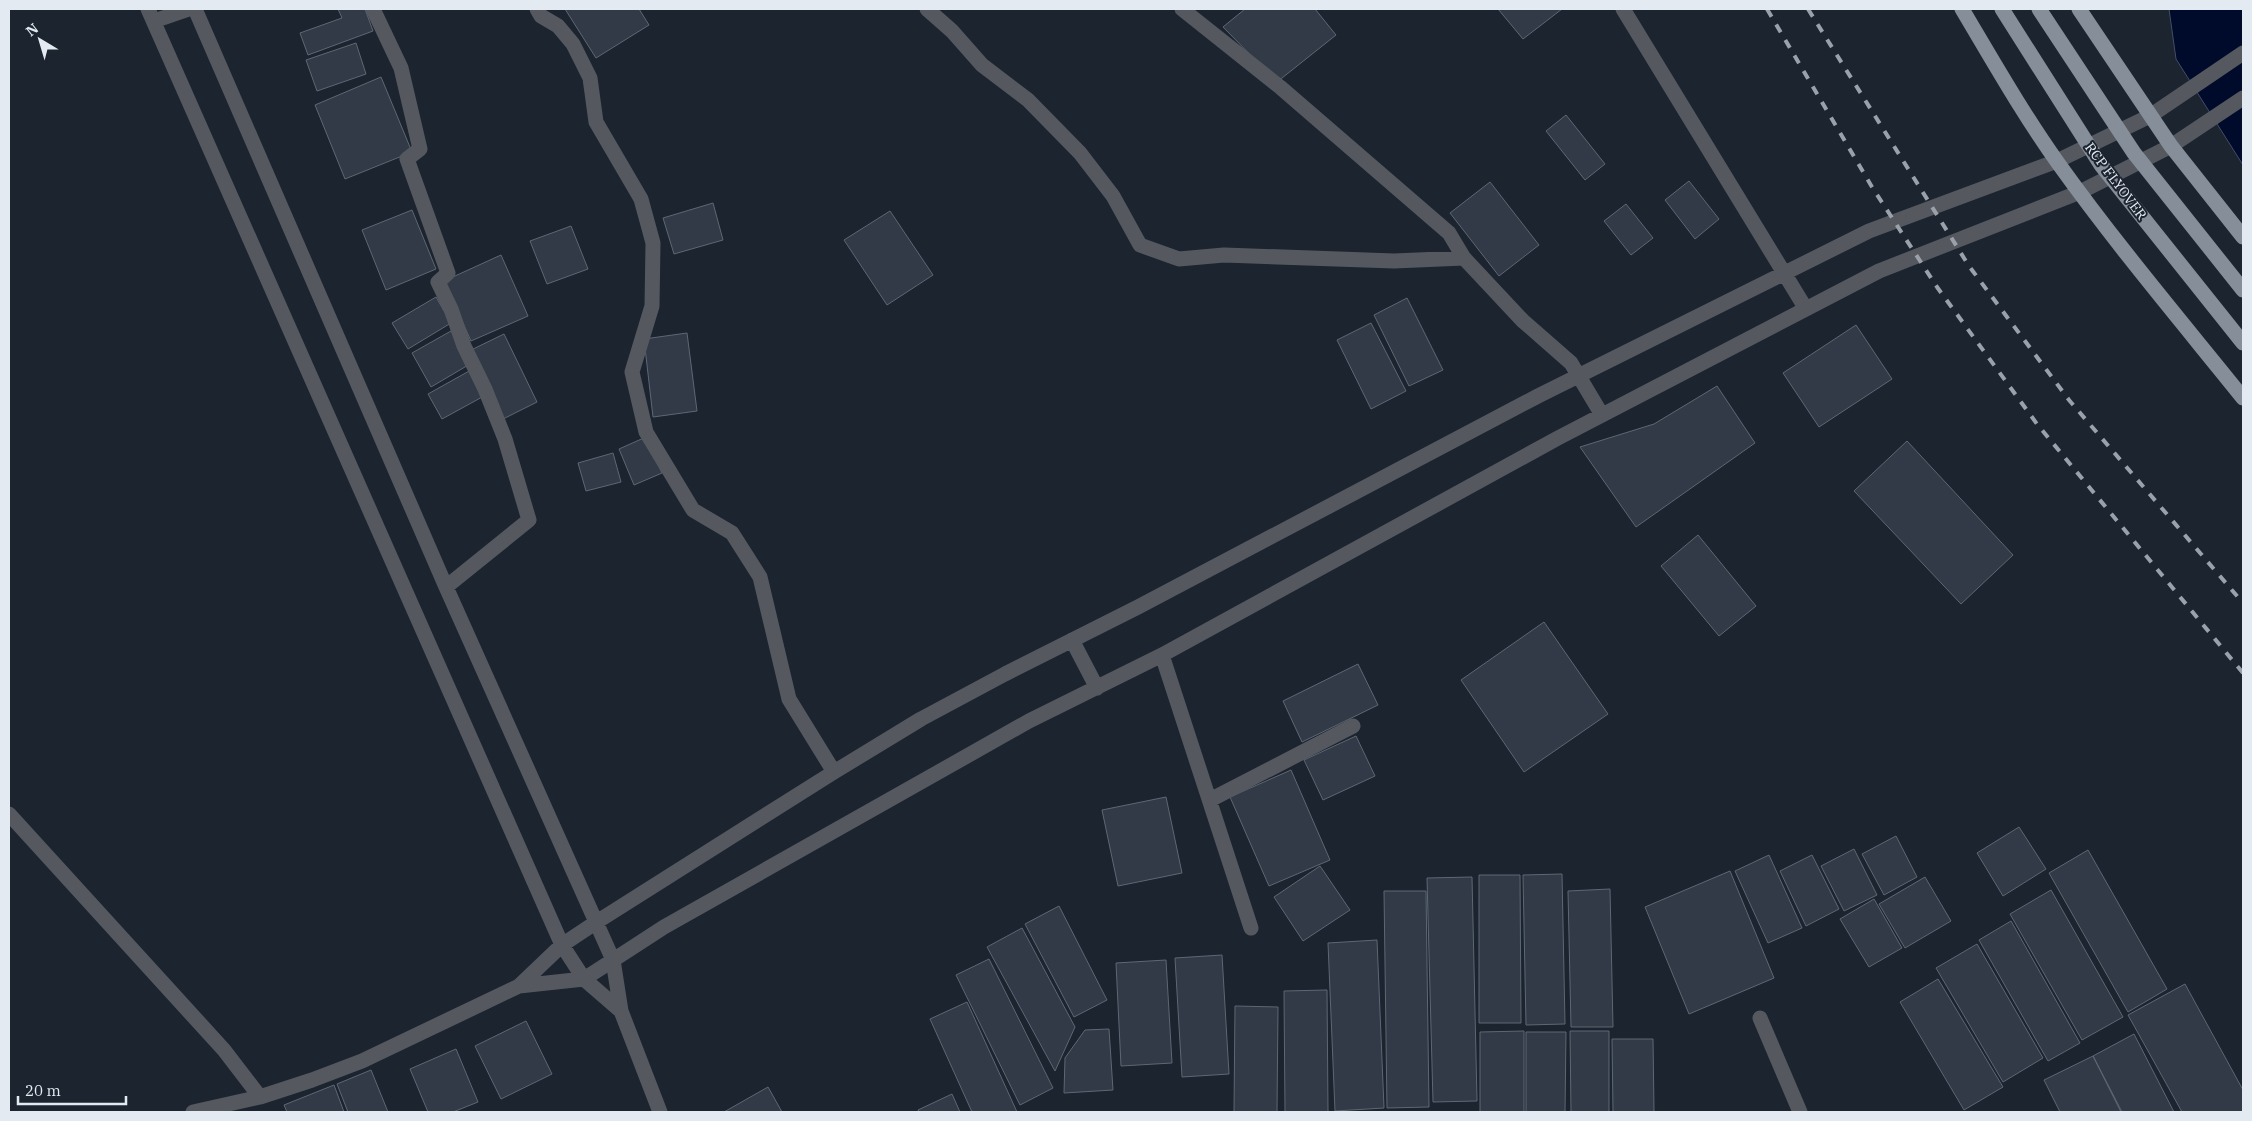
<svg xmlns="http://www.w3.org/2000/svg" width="2252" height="1121" font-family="'IBM Plex Serif',serif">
	<rect width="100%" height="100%" fill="#1c242f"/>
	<!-- water -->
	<path fill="#000a2b" stroke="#444d67" d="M 2169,9 L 2243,9 L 2243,165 L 2176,59 Z"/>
	<!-- building -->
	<path fill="#313a46" stroke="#5e6775" d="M 338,9 L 365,9 L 373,31 L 308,55 L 300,33 L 342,18 Z
		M 565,9 L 639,9 L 649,25 L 596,58 Z
		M 1245,9 L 1315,9 L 1336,35 L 1277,82 L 1223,27 Z
		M 1498,9 L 1562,9 L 1523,39 Z
		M 356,43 L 366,74 L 317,91 L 306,60 Z
		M 381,77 L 412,152 L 345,179 L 315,105 Z
		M 1566,115 L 1605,164 L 1585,180 L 1546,131 Z
		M 1689,181 L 1719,219 L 1695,239 L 1665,200 Z
		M 1490,182 L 1539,245 L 1499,276 L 1450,213 Z
		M 713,203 L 723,240 L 674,254 L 663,218 Z
		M 1626,204 L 1653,238 L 1631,255 L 1604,221 Z
		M 412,210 L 436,269 L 386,290 L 362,230 Z
		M 890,211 L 933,275 L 887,305 L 844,240 Z
		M 571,226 L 588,269 L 547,284 L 530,241 Z
		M 501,255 L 528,316 L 471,341 L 444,281 Z
		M 436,297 L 451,323 L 408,349 L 392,323 Z
		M 1407,298 L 1443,370 L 1409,386 L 1374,315 Z
		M 1371,323 L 1406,391 L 1371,409 L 1337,340 Z
		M 1856,325 L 1892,379 L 1819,427 L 1783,373 Z
		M 451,331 L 470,364 L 431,387 L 412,353 Z
		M 687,333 L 697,411 L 653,417 L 644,339 Z
		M 504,334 L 537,402 L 501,420 L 467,352 Z
		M 471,370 L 484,396 L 442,419 L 428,394 Z
		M 1717,386 L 1755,443 L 1636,527 L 1580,447 L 1654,424 Z
		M 646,437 L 662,473 L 634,485 L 619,449 Z
		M 1907,441 L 2013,555 L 1961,604 L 1854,491 Z
		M 613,453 L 621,482 L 586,491 L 578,463 Z
		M 1698,535 L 1756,606 L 1719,636 L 1661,566 Z
		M 1544,622 L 1608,714 L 1524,772 L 1461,680 Z
		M 1358,664 L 1378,705 L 1302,742 L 1283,701 Z
		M 1356,736 L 1375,776 L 1323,800 L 1304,760 Z
		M 1291,770 L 1330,860 L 1269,886 L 1230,797 Z
		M 1166,797 L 1182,873 L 1118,886 L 1102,810 Z
		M 2019,827 L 2046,869 L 2003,896 L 1977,853 Z
		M 1896,836 L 1917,877 L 1884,895 L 1862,854 Z
		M 1854,849 L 1877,895 L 1844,911 L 1821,866 Z
		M 2088,850 L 2167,989 L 2128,1012 L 2049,873 Z
		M 1769,855 L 1802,928 L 1768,943 L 1735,871 Z
		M 1812,855 L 1839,909 L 1806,926 L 1780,871 Z
		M 1320,866 L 1350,910 L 1303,941 L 1274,897 Z
		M 1730,871 L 1774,978 L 1689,1014 L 1645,907 Z
		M 1562,874 L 1565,1024 L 1526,1025 L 1523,875 Z
		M 1479,875 L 1520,875 L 1521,1023 L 1479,1023 Z
		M 1472,877 L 1477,1101 L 1433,1102 L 1427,878 Z
		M 1925,877 L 1951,921 L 1905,948 L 1879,904 Z
		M 1610,889 L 1613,1027 L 1571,1027 L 1568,891 Z
		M 2051,890 L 2123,1017 L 2082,1040 L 2010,914 Z
		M 1384,891 L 1426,891 L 1429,1107 L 1387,1108 Z
		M 1874,899 L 1902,948 L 1869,967 L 1840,919 Z
		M 1059,906 L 1107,1000 L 1074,1017 L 1025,924 Z
		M 2011,921 L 2080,1043 L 2048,1061 L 1979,940 Z
		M 1022,928 L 1075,1027 L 1055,1071 L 987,947 Z
		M 1377,940 L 1384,1108 L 1335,1111 L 1328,943 Z
		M 1977,944 L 2043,1058 L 2003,1082 L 1936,968 Z
		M 1222,955 L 1229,1074 L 1182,1077 L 1175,958 Z
		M 989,959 L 1053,1088 L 1020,1105 L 956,975 Z
		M 1166,960 L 1172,1063 L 1121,1066 L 1116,963 Z
		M 1938,979 L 2003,1087 L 1964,1110 L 1900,1002 Z
		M 2185,984 L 2243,1090 L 2243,1112 L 2182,1112 L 2128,1015 Z
		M 1327,990 L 1328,1112 L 1285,1112 L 1284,991 Z
		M 967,1002 L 1017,1112 L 972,1112 L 930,1019 Z
		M 1235,1006 L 1278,1007 L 1277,1112 L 1234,1112 Z
		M 526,1021 L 552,1074 L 501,1099 L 475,1046 Z
		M 1109,1029 L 1113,1090 L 1064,1093 L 1065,1058 L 1085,1030 Z
		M 1524,1031 L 1524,1112 L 1480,1112 L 1480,1032 Z
		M 1570,1031 L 1609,1031 L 1609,1112 L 1571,1112 Z
		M 1526,1032 L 1566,1032 L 1565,1112 L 1526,1112 Z
		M 2134,1034 L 2174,1112 L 2122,1112 L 2093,1056 Z
		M 1612,1039 L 1653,1039 L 1654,1112 L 1613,1112 Z
		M 456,1049 L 478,1102 L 453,1112 L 428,1112 L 410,1069 Z
		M 2093,1056 L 2121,1112 L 2060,1112 L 2044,1080 Z
		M 371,1070 L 388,1112 L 348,1112 L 337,1084 Z
		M 334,1085 L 344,1112 L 287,1112 L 284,1105 Z
		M 768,1087 L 782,1112 L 724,1112 Z
		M 952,1094 L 960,1112 L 919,1112 L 918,1110 Z"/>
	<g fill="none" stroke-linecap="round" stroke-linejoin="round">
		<!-- minor -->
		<path stroke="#55595f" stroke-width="15" d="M 148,9 L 562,945 L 584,979 L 621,1011
			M 195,9 L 446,587 L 613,960 L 621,1011 L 660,1112
			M 373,9 L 401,68 L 420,149 L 407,159 L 448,273 L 438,282 L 451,309 L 464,346 L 485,389 L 505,439 L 529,520 L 446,587
			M 537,9 L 541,16 L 558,26 L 573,44 L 590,78 L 596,122 L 641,199 L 653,243 L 652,306 L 632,372 L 646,432 L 693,510 L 732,533 L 760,577 L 789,699 L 834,772
			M 927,9 L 952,31 L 982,65 L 1028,100 L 1080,153 L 1113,196 L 1140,245 L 1179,259 L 1224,255 L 1394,261 L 1464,258
			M 1182,9 L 1280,87 L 1449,233 L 1464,258 L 1523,321 L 1571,363 L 1602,415
			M 1623,9 L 1806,309
			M 154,21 L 189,9
			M 1072,640 L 1097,688
			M 1162,655 L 1251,928
			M 1210,800 L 1353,726
			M 9,814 L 224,1050 L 260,1097
			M 519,986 L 562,945 L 595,923 L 834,772 L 921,719 L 1005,674 L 1138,607 L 1538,396 L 1869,231 L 2057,161 L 2150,116 L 2243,53
			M 1760,1018 L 1800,1112
			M 193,1112 L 260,1097 L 312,1080 L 362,1061 L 519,986 L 584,979 L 664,927 L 1029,721 L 1162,655 L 1558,438 L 1879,271 L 2080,192 L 2171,146 L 2243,98"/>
		<!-- major -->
		<path stroke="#868e9a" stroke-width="15" d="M 1962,9 C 1993,61 2023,114 2058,163 C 2116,244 2181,321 2243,398
			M 2079,9 L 2171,146 L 2243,237"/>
		<!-- rail -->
		<path stroke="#9aa1aa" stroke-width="4" stroke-dasharray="9 9" stroke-linecap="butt" d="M 1767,9 L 1872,187 L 1937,287 L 2037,424 L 2243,673
			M 1808,9 L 1969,266 L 2069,400 L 2243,603"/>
		<!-- major-bridge -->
		<path stroke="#868e9a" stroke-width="15" d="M 2002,9 L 2101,165 L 2243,343
			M 2039,9 L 2134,153 L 2243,290"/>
	</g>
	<g text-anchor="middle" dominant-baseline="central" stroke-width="4" stroke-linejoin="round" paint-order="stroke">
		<!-- street labels -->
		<g font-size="14" fill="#e4eaf2" stroke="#1c242f">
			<text transform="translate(2116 181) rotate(53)">RCP FLYOVER</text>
		</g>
	</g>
	<!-- border -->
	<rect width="2252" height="1121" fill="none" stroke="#e4eaf2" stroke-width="20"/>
	<!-- north arrow -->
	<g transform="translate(40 40) rotate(322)" stroke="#1c242f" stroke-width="4" paint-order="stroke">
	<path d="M0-4L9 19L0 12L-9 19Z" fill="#e4eaf2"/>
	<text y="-8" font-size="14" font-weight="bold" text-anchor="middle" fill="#e4eaf2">N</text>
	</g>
	<!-- scale -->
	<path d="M18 1096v8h108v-8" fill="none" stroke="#e4eaf2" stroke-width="2.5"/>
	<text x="25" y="1096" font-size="15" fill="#e4eaf2" stroke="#1c242f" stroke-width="4" paint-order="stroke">20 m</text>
</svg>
